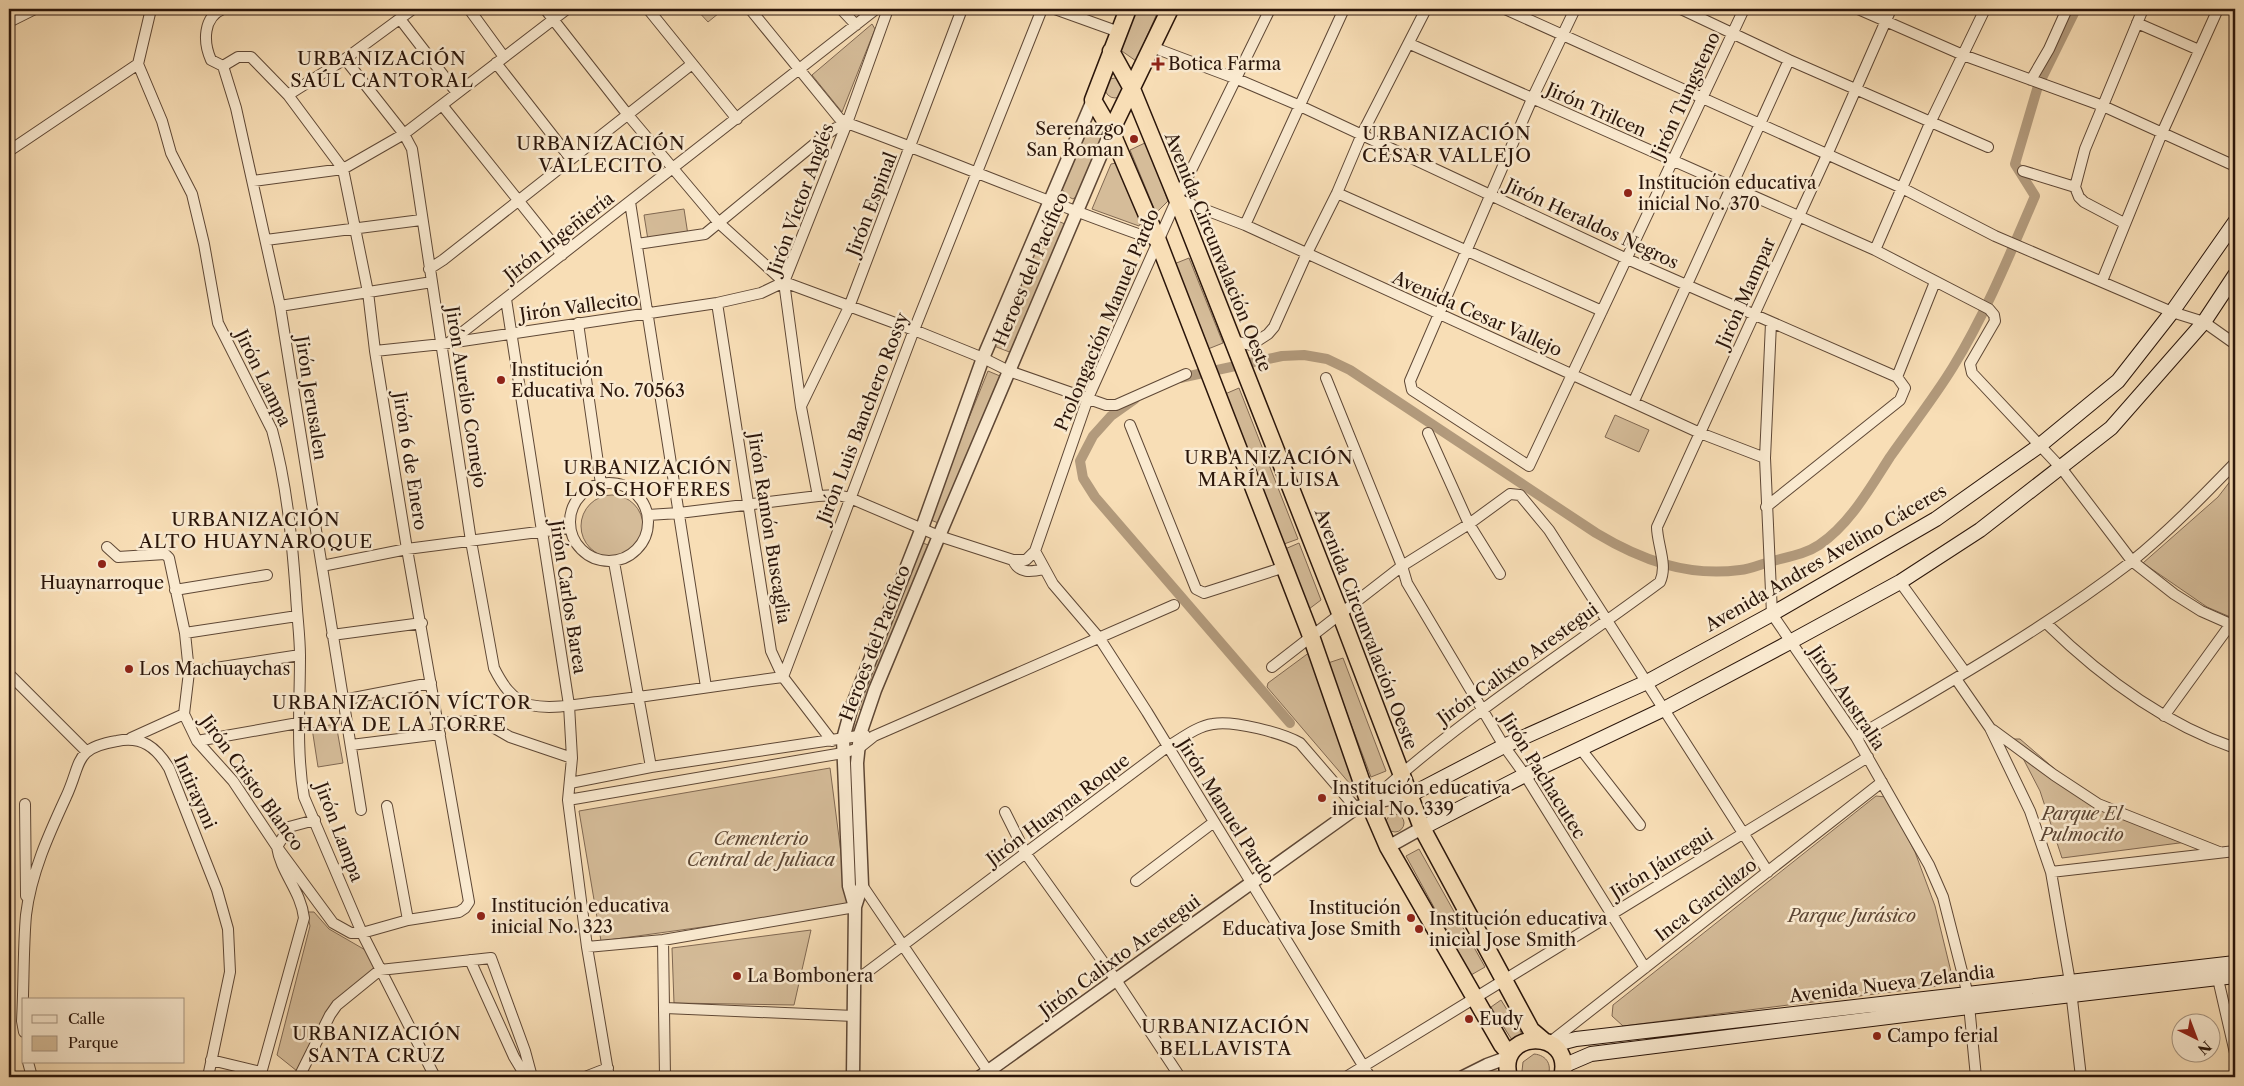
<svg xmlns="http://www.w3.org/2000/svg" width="2244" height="1086" font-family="'Libre Caslon Text',serif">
	<rect width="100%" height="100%" fill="#f8deb6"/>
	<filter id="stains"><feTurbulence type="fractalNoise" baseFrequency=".004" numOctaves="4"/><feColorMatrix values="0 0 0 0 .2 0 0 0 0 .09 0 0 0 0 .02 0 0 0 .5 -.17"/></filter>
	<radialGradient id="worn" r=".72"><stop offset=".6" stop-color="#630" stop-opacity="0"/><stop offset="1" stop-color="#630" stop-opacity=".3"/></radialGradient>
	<!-- green -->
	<path fill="#d5bc99" stroke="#806852" d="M 696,9 L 724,9 L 708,22 Z
		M 1136,9 L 1159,9 L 1136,61 L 1119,49 Z
		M 872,24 L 875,29 L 842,112 L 812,75 Z
		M1105 88a10 10 0 1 1 20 0a10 10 0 1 1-20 0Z
		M 1089,124 L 1095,124 L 1102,140 L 1077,196 L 1073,199 L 1067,196 L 1062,189 Z
		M 1147,142 L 1168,201 L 1156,213 L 1130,150 Z
		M 1116,163 L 1141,222 L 1139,226 L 1092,209 L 1111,164 Z
		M 684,209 L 688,235 L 648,240 L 644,215 Z
		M 1048,217 L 1065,224 L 1012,353 L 994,346 Z
		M 1189,258 L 1223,343 L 1208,349 L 1174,264 Z
		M 988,371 L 1000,376 L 941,524 L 928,519 Z
		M 1239,388 L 1298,539 L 1284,544 L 1225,394 Z
		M 1615,415 L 1649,430 L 1639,452 L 1605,437 Z
		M 2235,475 L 2235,619 L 2207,607 L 2143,563 L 2218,497 Z
		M581 526a31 31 0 1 1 62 0a31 31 0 1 1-62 0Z
		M 920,542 L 931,546 L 864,711 L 854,707 Z
		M 1299,543 L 1321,600 L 1309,609 L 1285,549 Z
		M 1310,652 L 1356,791 L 1267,687 L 1268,683 Z
		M 1343,658 L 1386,771 L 1371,777 L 1328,663 Z
		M 336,724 L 343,763 L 318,767 L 312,728 Z
		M 2013,739 L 2020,739 L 2064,777 L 2118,812 L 2187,842 L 2062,858 L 2040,791 Z
		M 830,768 L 848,907 L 601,941 L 579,811 Z
		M 1876,796 L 1886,797 L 1915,852 L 1935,906 L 1954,984 L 1623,1026 L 1612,1016 L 1613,1005 Z
		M1386 823a9 9 0 1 1 18 0a9 9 0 1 1-18 0Z
		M 1419,849 L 1485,967 L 1471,975 L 1406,856 Z
		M 307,912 L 314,912 L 329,929 L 367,951 L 376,965 L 373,971 L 332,1006 L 297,1071 L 277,1055 L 310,926 Z
		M 811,930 L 794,1005 L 674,1003 L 672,948 Z
		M 1501,1000 L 1522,1034 L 1512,1040 L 1491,1007 Z
		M 1534,1054 C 1547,1055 1553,1066 1547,1077 L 1523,1076 L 1522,1071 L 1523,1062 Z"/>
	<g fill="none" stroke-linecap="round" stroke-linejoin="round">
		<!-- canal -->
		<path stroke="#b29a7c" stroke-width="10" d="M 1180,378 L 1282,356 L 1304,355 L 1327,359 L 1350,370 L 1596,533 C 1641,560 1687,577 1740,570 C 1750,569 1759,565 1769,562 C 1786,557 1804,555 1819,545 C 1850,524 1870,488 1890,457 C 1911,427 1934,398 1953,367 C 1986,313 2010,254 2035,196 L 2015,164 L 2038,86 L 2076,9
			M 1135,399 L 1111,416 L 1093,436 L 1080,461 L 1083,478 L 1095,497 L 1290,723"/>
		<defs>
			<path id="minor" d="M 151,9 L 138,64 L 162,121 L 171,153 L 192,194 L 204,244 L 218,323 L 272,430 C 287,484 292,540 296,595 C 297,616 300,636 300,656 C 300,704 296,750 304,797 L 362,933 L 435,1077
				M 223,9 C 203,17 203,42 211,60 L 223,66
				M 469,9 L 504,57
				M 545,9 L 628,115 L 719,223 L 784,282 L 914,330 L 983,358 L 1009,371 L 1106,405 L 1116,405 L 1186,374
				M 648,9 L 737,119
				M 750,9 L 839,118 L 847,123 C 951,161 1053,205 1158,241
				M 841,9 L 856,25
				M 1055,9 L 1119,32
				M 1270,9 L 1177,199 L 1088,398 L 1035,551 L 1053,584 L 1100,639 L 1147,712 L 1370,1077
				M 1505,9 L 1902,188 L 1995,236 L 2172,312 L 2204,322 L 2235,344
				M 1575,9 L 1532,99 L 1410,381 L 1412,390 L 1529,466 L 1744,9
				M 1681,9 L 1789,60 L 1988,147
				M 1858,9 L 1963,55 L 2103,106 L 2235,166
				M 400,19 L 457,93
				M 9,22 L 35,9
				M 2137,23 L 2199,50
				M 1410,44 L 1875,250 L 1989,309 L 1994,315 L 1995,321 L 1970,364 L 1972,373 L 2062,469 L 2132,561 L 2174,594 L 2201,611 L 2235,626
				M 1152,47 L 1237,79 L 1298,105 L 1627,259 L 1897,377 L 1905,388 L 1900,400 L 1766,507
				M 345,59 L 404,134 L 412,149 L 471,541 L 494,668 C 502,684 512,700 530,705 C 552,710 576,704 598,702 C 660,695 721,685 783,677
				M 496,63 L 571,159
				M 223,66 L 236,108 L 280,306 L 361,810
				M 2031,80 L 2049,49 L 2067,9
				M 288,95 L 345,59 L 413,9
				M 442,105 L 562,255
				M 9,151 L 138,64
				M 2023,171 L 2075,187
				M 253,181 L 343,169 L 404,134 L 567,9
				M 1337,193 L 1602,311
				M 1177,199 L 1245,225 L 1700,433 L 1765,458
				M 630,202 L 706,687
				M 2124,223 L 2084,202 L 2079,197 L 2075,187 L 2085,149 L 2143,9
				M 1245,225 L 1344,9
				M 266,240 L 421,220
				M 637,244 L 705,234 L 823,137 L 836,128 L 847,123
				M 1875,250 L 1931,121 L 1985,9
				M 429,269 L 443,260 L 692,64
				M 2102,281 L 2162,133 L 2218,9
				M 506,299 L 569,705 L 572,758 L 568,800 L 587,947 L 609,1077
				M 717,303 L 771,651 L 783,677 L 832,741
				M 280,306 L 432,282
				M 578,323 L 601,484
				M 1771,323 L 1765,458 L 1772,614 L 1856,737 L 1929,865 L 1943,897 L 1968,995 L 1976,1077
				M 1233,341 L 1251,345 L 1268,334 L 1274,327 L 1307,253 L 1337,193 L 1362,134 L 1426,9
				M 450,342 L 876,9
				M 375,351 L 442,344 L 717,303 L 761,293 L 784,282
				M 1897,377 L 1935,282
				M 1326,378 L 1402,566 L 1407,583 L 1504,746 L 1525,775 L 1645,968
				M 1634,401 L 1789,60
				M 801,406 L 849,307 L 962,9
				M 1130,425 L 1196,589 L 1204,593 L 1285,567
				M 1428,433 L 1469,524 L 1500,574
				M570 522a39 39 0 1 1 78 0a39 39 0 1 1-78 0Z
				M 818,496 L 801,407 L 784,282 L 847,123 L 888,9
				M 648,515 L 679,513 L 818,496 L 838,495 L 850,498 L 939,536 L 1013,560 L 1026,560 L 1035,551
				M 107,547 L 118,557 L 165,554 L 169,558 L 185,633 L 189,672 L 184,714 L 197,741 L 233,781 L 277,847 L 333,923 L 351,933 L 362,933 L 408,920 L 459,912 L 465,908 L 469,902 L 407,549 L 375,351 L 368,292 L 343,169 L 288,95 L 251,57 L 238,57 L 223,66
				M 1013,560 C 1019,574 1031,572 1044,569
				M 614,562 L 651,767
				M 322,566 L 407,549 L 569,528
				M 1900,582 L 1965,672
				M 175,590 L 267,575
				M 2046,623 C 2100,676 2162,723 2235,748
				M 185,633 L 297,616
				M 332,635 L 422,623
				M 1272,667 L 1402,566 L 1469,524 L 1510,494 L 1520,495 L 1549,530 L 1768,872
				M 189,672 L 300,655
				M 9,674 L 86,751
				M 783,677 L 914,330 L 1042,9
				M 1956,679 L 1990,728 L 2030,811 L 2051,872 L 2070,982 L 2081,1077
				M 343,700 L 431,683
				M 2164,716 L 2230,625
				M 438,723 L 474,721 L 484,722 L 510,737 L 572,758
				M 1993,730 L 2054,775 L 2098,804 L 2219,852
				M 1856,737 C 1950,682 2045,628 2131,562 C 2168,532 2202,497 2235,463
				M 131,738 L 184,714
				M 197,741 L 298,723
				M 351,745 L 440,734
				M 1580,748 L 1640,825
				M 570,783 L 651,767 L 865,735
				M 568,800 L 843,753 L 859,748 L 874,736 L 1174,605
				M 1369,803 C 1458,720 1563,654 1660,582 C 1668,565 1657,544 1657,527 L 1827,155 L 1891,9
				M 25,804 L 26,896
				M 387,806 L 408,920
				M 1005,812 L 1026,854 L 1116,980 L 1180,1077
				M 2051,872 L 2235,851
				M 1136,881 L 1214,822
				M 862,885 L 992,1077
				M 663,940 L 665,1077
				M 587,947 L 663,940 L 855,907
				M 470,960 L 514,1057 L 526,1077
				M 2218,979 L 2235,1053
				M 854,982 L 1167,747 C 1181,739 1197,726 1213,724 C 1233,720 1283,733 1300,743 L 1356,808
				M 665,1008 L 854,1016
				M 24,1032 L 22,1021 C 24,986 23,950 26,915 C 31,873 49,834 66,797 C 82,763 73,748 117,741 C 142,736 156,747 169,768 L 217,890 L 228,929 L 230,972 L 208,1077
				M 1549,1043 L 1882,782
				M 211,1060 L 261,1072
				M 28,1062 L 32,1077
				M 260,1077 L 304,918 C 301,891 281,873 277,847 L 289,827 L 315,820
				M 299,1077 L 330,1015 L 337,1005 L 380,970 L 491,958 L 525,1051 L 532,1077
				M 585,1077 L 608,1068
				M 1346,1077 L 1868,757"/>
			<path id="tertiary" d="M 1388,847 L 1422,828
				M 855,907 L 862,885 L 857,763 L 860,734 L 875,690 L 939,536 L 1111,131
				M 853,1077 L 855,907 L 849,886 L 843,739 L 852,706 L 922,528 L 983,358 L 1093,100
				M 980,1077 L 1356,808 L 1369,803 L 1410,795
				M 1463,1077 L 1487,1065 L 1509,1057"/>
			<path id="secondary" d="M 1410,795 L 1504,746 L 1647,682 L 1772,614 L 1936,519 L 2039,446 L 2118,381 L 2172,312 L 2235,222
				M 1422,828 L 1525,775 L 1664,709 L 1790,642 L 1900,582 L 1980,530 L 2111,428 L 2204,322 L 2235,275
				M 1553,1045 L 1576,1039 L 2235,963
				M 1563,1066 L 1591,1054 L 1969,1007 L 2235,976"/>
			<path id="trunk" d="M 1128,9 L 1093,100 L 1111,131 L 1158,241 L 1311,636 L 1369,803 L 1388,847 L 1502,1045 L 1510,1054
				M 1111,51 L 1132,89 L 1177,199 L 1340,613 L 1422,828 L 1531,1030 L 1544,1041
				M 1111,131 L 1170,9
				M 1509,1077 C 1495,1029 1575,1027 1562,1077"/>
		</defs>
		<!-- minor casing -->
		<use href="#minor" stroke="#5e4735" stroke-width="12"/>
		<!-- tertiary casing -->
		<use href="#tertiary" stroke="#5e4735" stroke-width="15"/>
		<!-- secondary casing -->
		<use href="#secondary" stroke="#2a150a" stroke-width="16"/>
		<!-- trunk casing -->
		<use href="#trunk" stroke="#2a150a" stroke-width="19"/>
		<!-- minor -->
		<use href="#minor" stroke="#faead0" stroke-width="10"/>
		<!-- tertiary -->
		<use href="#tertiary" stroke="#faead0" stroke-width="12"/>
		<!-- secondary -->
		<use href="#secondary" stroke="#faead0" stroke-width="14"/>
		<!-- trunk -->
		<use href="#trunk" stroke="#f8deb6" stroke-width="16"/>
	</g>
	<!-- markers -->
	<g fill="#8f2418" stroke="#faead0" stroke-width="2">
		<path d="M1155.5 56.5h5v5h5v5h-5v5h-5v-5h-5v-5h5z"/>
		<circle cx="1134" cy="139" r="5"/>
		<circle cx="1628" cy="193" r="5"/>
		<circle cx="501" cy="380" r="5"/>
		<circle cx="102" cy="564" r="5"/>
		<circle cx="129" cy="669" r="5"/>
		<circle cx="1322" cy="798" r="5"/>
		<circle cx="481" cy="916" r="5"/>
		<circle cx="1411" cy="918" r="5"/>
		<circle cx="1419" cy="929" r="5"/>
		<circle cx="737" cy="976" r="5"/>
		<circle cx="1469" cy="1019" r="5"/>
		<circle cx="1877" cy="1036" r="5"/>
	</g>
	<g text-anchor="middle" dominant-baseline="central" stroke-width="5" stroke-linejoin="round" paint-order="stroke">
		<!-- poi labels -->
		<g font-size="18" fill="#2a150a" stroke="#faead0" text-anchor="start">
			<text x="1168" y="64">Botica Farma</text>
			<text x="1124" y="129" text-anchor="end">Serenazgo<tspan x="1124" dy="21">San Roman</tspan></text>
			<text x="1638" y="183">Institución educativa<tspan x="1638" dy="21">inicial No. 370</tspan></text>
			<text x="511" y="370">Institución<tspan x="511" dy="21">Educativa No. 70563</tspan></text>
			<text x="102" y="583" text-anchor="middle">Huaynarroque</text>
			<text x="139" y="669">Los Machuaychas</text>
			<text x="1332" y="788">Institución educativa<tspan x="1332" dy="21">inicial No. 339</tspan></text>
			<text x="491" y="906">Institución educativa<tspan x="491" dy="21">inicial No. 323</tspan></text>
			<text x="1401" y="908" text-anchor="end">Institución<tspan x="1401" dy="21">Educativa Jose Smith</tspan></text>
			<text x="1429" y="919">Institución educativa<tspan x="1429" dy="21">inicial Jose Smith</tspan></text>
			<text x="747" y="976">La Bombonera</text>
			<text x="1479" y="1019">Eudy</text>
			<text x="1887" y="1036">Campo ferial</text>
		</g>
		<!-- street labels -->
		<g font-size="18" fill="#2a150a" stroke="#faead0">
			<text transform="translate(1686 95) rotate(-65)">Jirón Tungsteno</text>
			<text transform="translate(1596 110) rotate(24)">Jirón Trilcen</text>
			<text transform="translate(801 199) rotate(-70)">Jirón Víctor Anglés</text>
			<text transform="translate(872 204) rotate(-69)">Jirón Espinal</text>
			<text transform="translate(1592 224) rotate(25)">Jirón Heraldos Negros</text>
			<text transform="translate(559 237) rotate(-38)">Jirón Ingeñiería</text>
			<text transform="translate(1218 252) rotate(68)">Avenida Circunvalación Oeste</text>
			<text transform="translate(1031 269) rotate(-67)">Heroes del Pacífico</text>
			<text transform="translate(1746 293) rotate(-66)">Jirón Mampar</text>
			<text transform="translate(579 307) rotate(-8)">Jirón Vallecito</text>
			<text transform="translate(1477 314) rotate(24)">Avenida Cesar Vallejo</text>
			<text transform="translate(1107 320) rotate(-67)">Prolongación Manuel Pardo</text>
			<text transform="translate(263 378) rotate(64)">Jirón Lampa</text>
			<text transform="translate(466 397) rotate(81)">Jirón Aurelio Cornejo</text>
			<text transform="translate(311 398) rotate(81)">Jirón Jerusalen</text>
			<text transform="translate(863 418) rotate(-69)">Jirón Luis Banchero Rossy</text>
			<text transform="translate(410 461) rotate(81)">Jirón 6 de Enero</text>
			<text transform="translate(769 528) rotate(81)">Jirón Ramón Buscaglia</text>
			<text transform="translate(1826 558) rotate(-30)">Avenida Andres Avelino Cáceres</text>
			<text transform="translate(568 597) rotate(81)">Jirón Carlos Barea</text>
			<text transform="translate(1366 629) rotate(69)">Avenida Circunvalación Oeste</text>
			<text transform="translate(875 643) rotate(-69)">Heroes del Pacífico</text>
			<text transform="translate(1518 664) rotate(-36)">Jirón Calixto Arestegui</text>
			<text transform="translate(1847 698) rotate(56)">Jirón Australia</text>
			<text transform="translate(1543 776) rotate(58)">Jirón Pachacutec</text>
			<text transform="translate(252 783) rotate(54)">Jirón Cristo Blanco</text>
			<text transform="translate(195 792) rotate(66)">Intiraymi</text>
			<text transform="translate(1058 810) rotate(-37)">Jirón Huayna Roque</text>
			<text transform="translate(1226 811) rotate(58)">Jirón Manuel Pardo</text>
			<text transform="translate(339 832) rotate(69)">Jirón Lampa</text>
			<text transform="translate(1662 864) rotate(-32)">Jirón Jáuregui</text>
			<text transform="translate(1706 900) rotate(-38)">Inca Garcilazo</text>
			<text transform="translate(1120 956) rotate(-36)">Jirón Calixto Arestegui</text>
			<text transform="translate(1892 984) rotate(-7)">Avenida Nueva Zelandia</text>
		</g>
		<!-- park labels -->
		<g font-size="18" font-style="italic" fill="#5d4735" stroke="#faead0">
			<text x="2082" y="814">Parque El<tspan x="2082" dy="21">Pulmocito</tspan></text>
			<text x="761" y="839">Cementerio<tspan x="761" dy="21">Central de Juliaca</tspan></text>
			<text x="1852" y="916">Parque Jurásico</text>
		</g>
		<!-- neighbourhood labels -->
		<g font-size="19" letter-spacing="1" fill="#2a150a" stroke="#faead0">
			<text x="382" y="58">URBANIZACIÓN<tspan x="382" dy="22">SAÚL CANTORAL</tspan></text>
			<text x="1447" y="133">URBANIZACIÓN<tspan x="1447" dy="22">CÉSAR VALLEJO</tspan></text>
			<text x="601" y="143">URBANIZACIÓN<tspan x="601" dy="22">VALLECITO</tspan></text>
			<text x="1269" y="457">URBANIZACIÓN<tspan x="1269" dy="22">MARÍA LUISA</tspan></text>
			<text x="648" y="467">URBANIZACIÓN<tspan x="648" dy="22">LOS CHOFERES</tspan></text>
			<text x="256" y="519">URBANIZACIÓN<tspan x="256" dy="22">ALTO HUAYNAROQUE</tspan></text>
			<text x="402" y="702">URBANIZACIÓN VÍCTOR<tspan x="402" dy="22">HAYA DE LA TORRE</tspan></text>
			<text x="1226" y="1026">URBANIZACIÓN<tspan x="1226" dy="22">BELLAVISTA</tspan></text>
			<text x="377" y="1033">URBANIZACIÓN<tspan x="377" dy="22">SANTA CRUZ</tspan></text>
		</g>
	</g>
	<!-- margin -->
	<rect width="2244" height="1086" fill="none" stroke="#f8deb6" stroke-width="30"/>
	<rect x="10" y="10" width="2224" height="1066" fill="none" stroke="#2a150a" stroke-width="2.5"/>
	<rect x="15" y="15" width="2214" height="1056" fill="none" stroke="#2a150a"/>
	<!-- legend -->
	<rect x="22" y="998" width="162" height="65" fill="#faead0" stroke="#a79581"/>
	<rect x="32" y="1015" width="25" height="8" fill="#faead0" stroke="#a79581"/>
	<text x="68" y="1024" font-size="15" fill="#2a150a">Calle</text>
	<rect x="32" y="1036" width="25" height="15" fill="#d5bc99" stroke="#a79581"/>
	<text x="68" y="1048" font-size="15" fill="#2a150a">Parque</text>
	<!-- north arrow -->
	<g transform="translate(2196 1038) rotate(138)"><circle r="24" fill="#faead0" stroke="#a79581"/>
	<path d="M0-4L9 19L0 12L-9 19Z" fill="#8f2418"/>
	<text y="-8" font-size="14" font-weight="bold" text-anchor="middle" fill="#2a150a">N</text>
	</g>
	<rect width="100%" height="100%" filter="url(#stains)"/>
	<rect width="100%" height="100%" fill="url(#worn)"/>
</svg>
